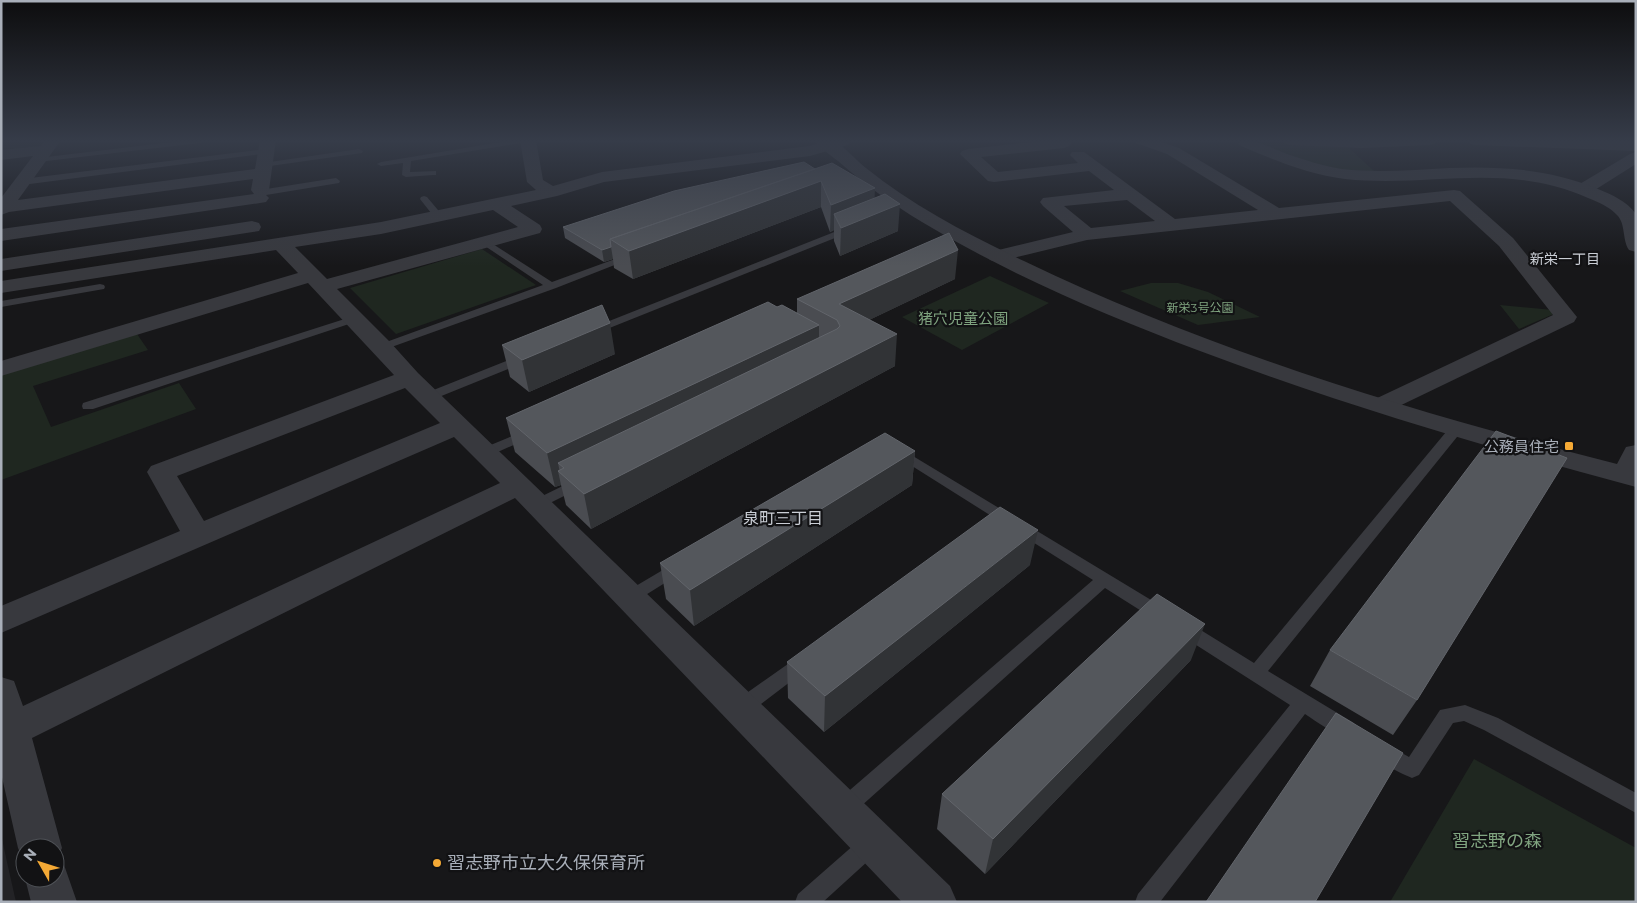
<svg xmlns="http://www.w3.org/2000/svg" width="1637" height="903" font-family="Montserrat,'Noto Sans JP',sans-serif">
	<rect width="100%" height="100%" fill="#171719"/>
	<!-- built -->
	<path fill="#232326" d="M 1,834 L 7,862 L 16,902 L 1,902 Z"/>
	<!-- green -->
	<path fill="#1f2720" d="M 32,140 L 50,140 L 44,148 L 1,154 L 1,143 Z
		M 1255,140 L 1348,147 L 1376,173 L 1328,169 L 1255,144 Z
		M 482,249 L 536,285 L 396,334 L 350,288 Z
		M 990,276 L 1049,303 L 962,350 L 902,317 Z
		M 1151,283 L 1178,283 L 1208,292 L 1260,317 L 1198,325 L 1120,291 Z
		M 1500,305 L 1553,310 L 1556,313 L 1519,329 Z
		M 137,334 L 148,350 L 33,386 L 51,427 L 179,383 L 196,409 L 1,480 L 1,375 Z
		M 1474,759 L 1636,848 L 1636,902 L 1390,902 Z"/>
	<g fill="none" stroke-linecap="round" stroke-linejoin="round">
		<!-- service -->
		<path fill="#38393e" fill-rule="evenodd" d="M 189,140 L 212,140 L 208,142 L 38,162 L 34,160 L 38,158 Z
			M 513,140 L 531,140 L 527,142 L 411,161 L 410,172 L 436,171 L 436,175 L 433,175 L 406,177 L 402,175 L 403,163 L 381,166 L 377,164 L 381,162 Z
			M 266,149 L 269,149 L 269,153 L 22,185 L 18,182 L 22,179 Z
			M 359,149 L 363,151 L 362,153 L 263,167 L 259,165 L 263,163 Z
			M 336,178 L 340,181 L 339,183 L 260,196 L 256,193 L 260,190 Z
			M 424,196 L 427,197 L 443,216 L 441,218 L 435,218 L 420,199 L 421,197 Z
			M 852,225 L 857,228 L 855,230 L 597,333 L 589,333 L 587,331 L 589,329 Z
			M 485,239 L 552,282 L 626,255 L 630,254 L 635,257 L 556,288 L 386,349 L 378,349 L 376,347 L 378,345 L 543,285 L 482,244 L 482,240 Z
			M 100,284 L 104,285 L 105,287 L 104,289 L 1,307 L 1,301 Z
			M 354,316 L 358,317 L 360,319 L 358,321 L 93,409 L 83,409 L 82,406 L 83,403 Z
			M 524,354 L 528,355 L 530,358 L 528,361 L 434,399 L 426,399 L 424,396 L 426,393 Z
			M 1456,425 L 1461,426 L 1463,429 L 1461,432 L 1268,671 L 1354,723 L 1357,729 L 1354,735 C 1339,740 1318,722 1305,714 L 1160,902 L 1135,902 L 1138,894 L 1290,705 L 1179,634 L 1176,629 L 1179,624 L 1185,622 L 1191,624 L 1254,663 L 1451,426 Z
			M 529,429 L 536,433 L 534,436 L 491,455 L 481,455 L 479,452 L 481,449 Z
			M 898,447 L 1166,609 L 1168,614 L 1166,619 L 1160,620 L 1154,619 L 1105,588 L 850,816 L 843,819 L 836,816 L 833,809 L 836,802 L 1093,580 L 893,454 L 891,451 Z
			M 579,478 L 584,480 L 586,483 L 584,486 L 542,507 L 532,507 L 530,504 L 532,501 Z
			M 678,561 L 684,563 L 686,567 L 684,571 L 636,601 L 630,603 L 624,601 L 622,597 L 624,593 Z
			M 801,657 L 807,659 L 810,664 L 807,669 L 748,714 L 741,716 L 734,714 L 732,708 L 734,702 L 795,659 Z
			M 1465,705 L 1498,718 L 1636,793 L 1636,813 L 1484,730 L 1464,721 L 1453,723 L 1419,775 L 1412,778 C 1400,773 1380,764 1374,752 L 1377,746 L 1384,743 L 1409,757 L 1440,710 Z
			M 871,834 L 879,837 L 882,844 L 879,851 L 823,902 L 795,902 L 798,894 L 863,837 Z"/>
		<!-- minor -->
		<path fill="#38393e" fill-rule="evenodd" d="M 45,140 L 61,140 L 18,200 L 255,169 L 260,140 L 276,140 L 269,190 L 265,194 L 269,198 L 266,202 L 260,203 L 1,241 L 1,229 L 254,194 L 251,190 L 253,179 L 9,212 L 1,215 L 1,198 L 33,156 L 1,160 L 1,150 L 41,146 Z
			M 520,140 L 536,140 L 543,180 L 553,186 L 602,172 L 809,146 L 833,140 L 849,140 L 851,142 L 848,145 L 810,156 L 604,182 L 557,196 L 511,206 L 540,225 L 542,229 L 540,233 L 337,289 L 390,342 L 418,373 L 950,886 L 957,902 L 902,902 L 515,498 L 32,738 L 62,848 L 56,860 L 63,862 L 77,902 L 31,902 L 25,878 L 55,878 L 55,848 L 25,848 L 25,863 L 18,848 L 1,773 L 1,677 L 14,681 L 23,706 L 500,483 L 454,437 L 1,633 L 1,606 L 180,531 L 147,472 L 151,466 L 394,375 L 308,283 L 1,376 L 1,361 L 298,273 L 276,250 L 1,293 L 1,281 L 381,222 L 536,190 L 527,182 ZM 493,210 L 518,227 L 327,279 L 295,247 L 381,234 ZM 405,388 L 440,423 L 204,521 L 177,476 Z
			M 1050,140 L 1070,140 L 1072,143 L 1069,146 L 1064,148 L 981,157 L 998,172 L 1078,163 L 1070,155 L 1072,152 L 1084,152 L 1175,219 L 1258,210 L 1167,154 L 1136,143 L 1133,140 L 1156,140 L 1179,148 L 1279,208 L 1454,190 L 1460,191 L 1513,238 L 1577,317 L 1574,322 L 1391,410 L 1382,413 L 1373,410 L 1369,405 L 1373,400 L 1553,315 L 1499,246 L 1450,201 L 1087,240 L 997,262 L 990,260 L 987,256 L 990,252 L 1073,232 L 1043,206 L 1040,202 L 1043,198 L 1114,190 L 1089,171 L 994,182 L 988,181 L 960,154 L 962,151 L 968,149 ZM 1127,200 L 1155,221 L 1091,228 L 1064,206 Z
			M 1281,140 L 1438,140 L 1435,143 L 1430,145 L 1362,148 L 1289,145 L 1284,143 Z
			M 1466,140 L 1636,141 L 1636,151 L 1474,145 L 1469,143 Z
			M 1636,152 L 1636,164 L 1590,193 L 1584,194 L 1578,193 L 1575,189 L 1578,185 L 1630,154 Z
			M 252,221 L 259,223 L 261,227 L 259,231 L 1,271 L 1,259 Z"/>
		<!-- tertiary -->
		<path fill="#38393e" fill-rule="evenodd" d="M 814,140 C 819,140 827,139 832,140 C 842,144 857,161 866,168 C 913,206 969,235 1024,261 C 1211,351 1416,413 1617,464 L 1626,447 L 1636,445 L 1636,487 C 1489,448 1343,405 1200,351 C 1105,315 1010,275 922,222 C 892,204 864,184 838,161 C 830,155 820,148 814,140 Z
			M 1240,140 C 1257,140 1272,148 1287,154 C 1305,160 1323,166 1342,169 C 1377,173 1414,170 1449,168 C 1501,166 1550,169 1598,189 C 1612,195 1627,201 1636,214 L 1636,252 L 1629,250 C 1622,240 1626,224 1617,215 C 1610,207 1598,202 1588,198 C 1505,161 1430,188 1345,179 C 1309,175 1274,160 1241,146 L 1238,143 Z"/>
	</g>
	<!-- wall -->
	<path fill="#4a4c51" d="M 815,169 L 875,198 L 898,231 L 840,256 L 834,241 L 834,230 L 830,232 L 821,207 L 633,279 L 614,268 L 613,259 L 604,262 L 565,238 L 563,227 Z
		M 955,279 L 869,320 L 895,366 L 591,529 L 566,505 L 561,485 L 555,487 L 515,452 L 506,418 L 777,307 L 797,313 L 797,299 Z
		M 502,345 L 615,354 L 529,392 L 510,377 Z
		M 915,451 L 912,485 L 694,626 L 666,599 L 660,563 Z
		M 1030,565 L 824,732 L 788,698 L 787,662 Z
		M 1330,650 L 1417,700 L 1393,735 L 1310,686 Z
		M 1191,660 L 985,874 L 937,829 L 942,794 Z"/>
	<!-- shaded-wall -->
	<path fill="#313336" d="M 821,181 L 821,207 L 633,279 L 629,251 Z
		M 875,188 L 874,214 L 900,204 L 898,231 L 840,256 L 841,228 L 834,214 L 834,230 L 830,232 L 831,205 Z
		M 611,247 L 613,259 L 604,262 L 602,250 Z
		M 958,250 L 955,279 L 840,334 L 839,304 Z
		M 610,323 L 615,354 L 529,392 L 522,360 Z
		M 819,325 L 819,356 L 564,468 L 558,463 L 560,473 L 558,471 L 561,485 L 555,487 L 547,453 Z
		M 897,334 L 895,366 L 591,529 L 584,494 Z
		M 915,451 L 912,485 L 694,626 L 690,590 Z
		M 1038,530 L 1030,565 L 824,732 L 825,696 Z
		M 1205,624 L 1191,660 L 985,874 L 993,839 Z"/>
	<!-- building -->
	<path fill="#54575c" stroke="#62656b" d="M 804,162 L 815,169 L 610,239 L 611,247 L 602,250 L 563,227 L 674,191 Z
		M 832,163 L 875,188 L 831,205 L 821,181 L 629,251 L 610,239 Z
		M 885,194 L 900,204 L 841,228 L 834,214 Z
		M 949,233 L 958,250 L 839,304 L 897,334 L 584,494 L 558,471 L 564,468 L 558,463 L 837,329 L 840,326 L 837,320 L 797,299 Z
		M 768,302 L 777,307 L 782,305 L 819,325 L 547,453 L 506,418 Z
		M 602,305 L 610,323 L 522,360 L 502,345 Z
		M 1496,431 L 1567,458 L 1417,700 L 1330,650 Z
		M 885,433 L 915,451 L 690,590 L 660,563 Z
		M 1000,507 L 1038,530 L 825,696 L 787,662 Z
		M 1157,594 L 1205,624 L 993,839 L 942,794 Z
		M 1336,713 L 1403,753 L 1315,902 L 1206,902 Z"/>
	<!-- sky -->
	<linearGradient id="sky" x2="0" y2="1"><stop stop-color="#0d0d0e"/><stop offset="0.53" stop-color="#363c49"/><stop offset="1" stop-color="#363c49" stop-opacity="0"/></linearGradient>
	<rect width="1637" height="266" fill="url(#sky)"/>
	<!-- markers -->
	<g fill="#f4a935" stroke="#121214" stroke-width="2">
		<rect x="1564" y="441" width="10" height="10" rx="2.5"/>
		<circle cx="437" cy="863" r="5"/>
	</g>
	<g text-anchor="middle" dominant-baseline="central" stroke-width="4.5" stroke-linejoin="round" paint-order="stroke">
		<!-- far-park labels -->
		<g font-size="12" fill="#80a480" stroke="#121214">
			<text x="1200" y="307">新栄3号公園</text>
		</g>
		<!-- far-neighbourhood labels -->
		<g font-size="14" fill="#caced5" stroke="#121214">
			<text x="1565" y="259">新栄一丁目</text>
		</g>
		<!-- park labels -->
		<g font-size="15" fill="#80a480" stroke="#121214">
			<text x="963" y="318">猪穴児童公園</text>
		</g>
		<!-- poi labels -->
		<g font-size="15" fill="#a9afb9" stroke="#121214" text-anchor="end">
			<text x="1559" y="446">公務員住宅</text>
		</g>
		<!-- neighbourhood labels -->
		<g font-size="16" fill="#caced5" stroke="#121214">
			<text x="783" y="518">泉町三丁目</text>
		</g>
		<!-- near-park labels -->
		<g font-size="18" fill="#80a480" stroke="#121214">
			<text x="1497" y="841">習志野の森</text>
		</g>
		<!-- near-poi labels -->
		<g font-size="18" fill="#a9afb9" stroke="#121214" text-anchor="start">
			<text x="447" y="863">習志野市立大久保保育所</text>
		</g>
	</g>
	<!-- border -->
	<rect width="1637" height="903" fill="none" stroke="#a9afb9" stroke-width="5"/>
	<!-- north arrow -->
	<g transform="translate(40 863) rotate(309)"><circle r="24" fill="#121214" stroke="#4e5156"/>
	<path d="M0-4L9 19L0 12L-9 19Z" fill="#f4a935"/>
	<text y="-8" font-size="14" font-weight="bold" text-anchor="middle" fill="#a9afb9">N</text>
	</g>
</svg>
